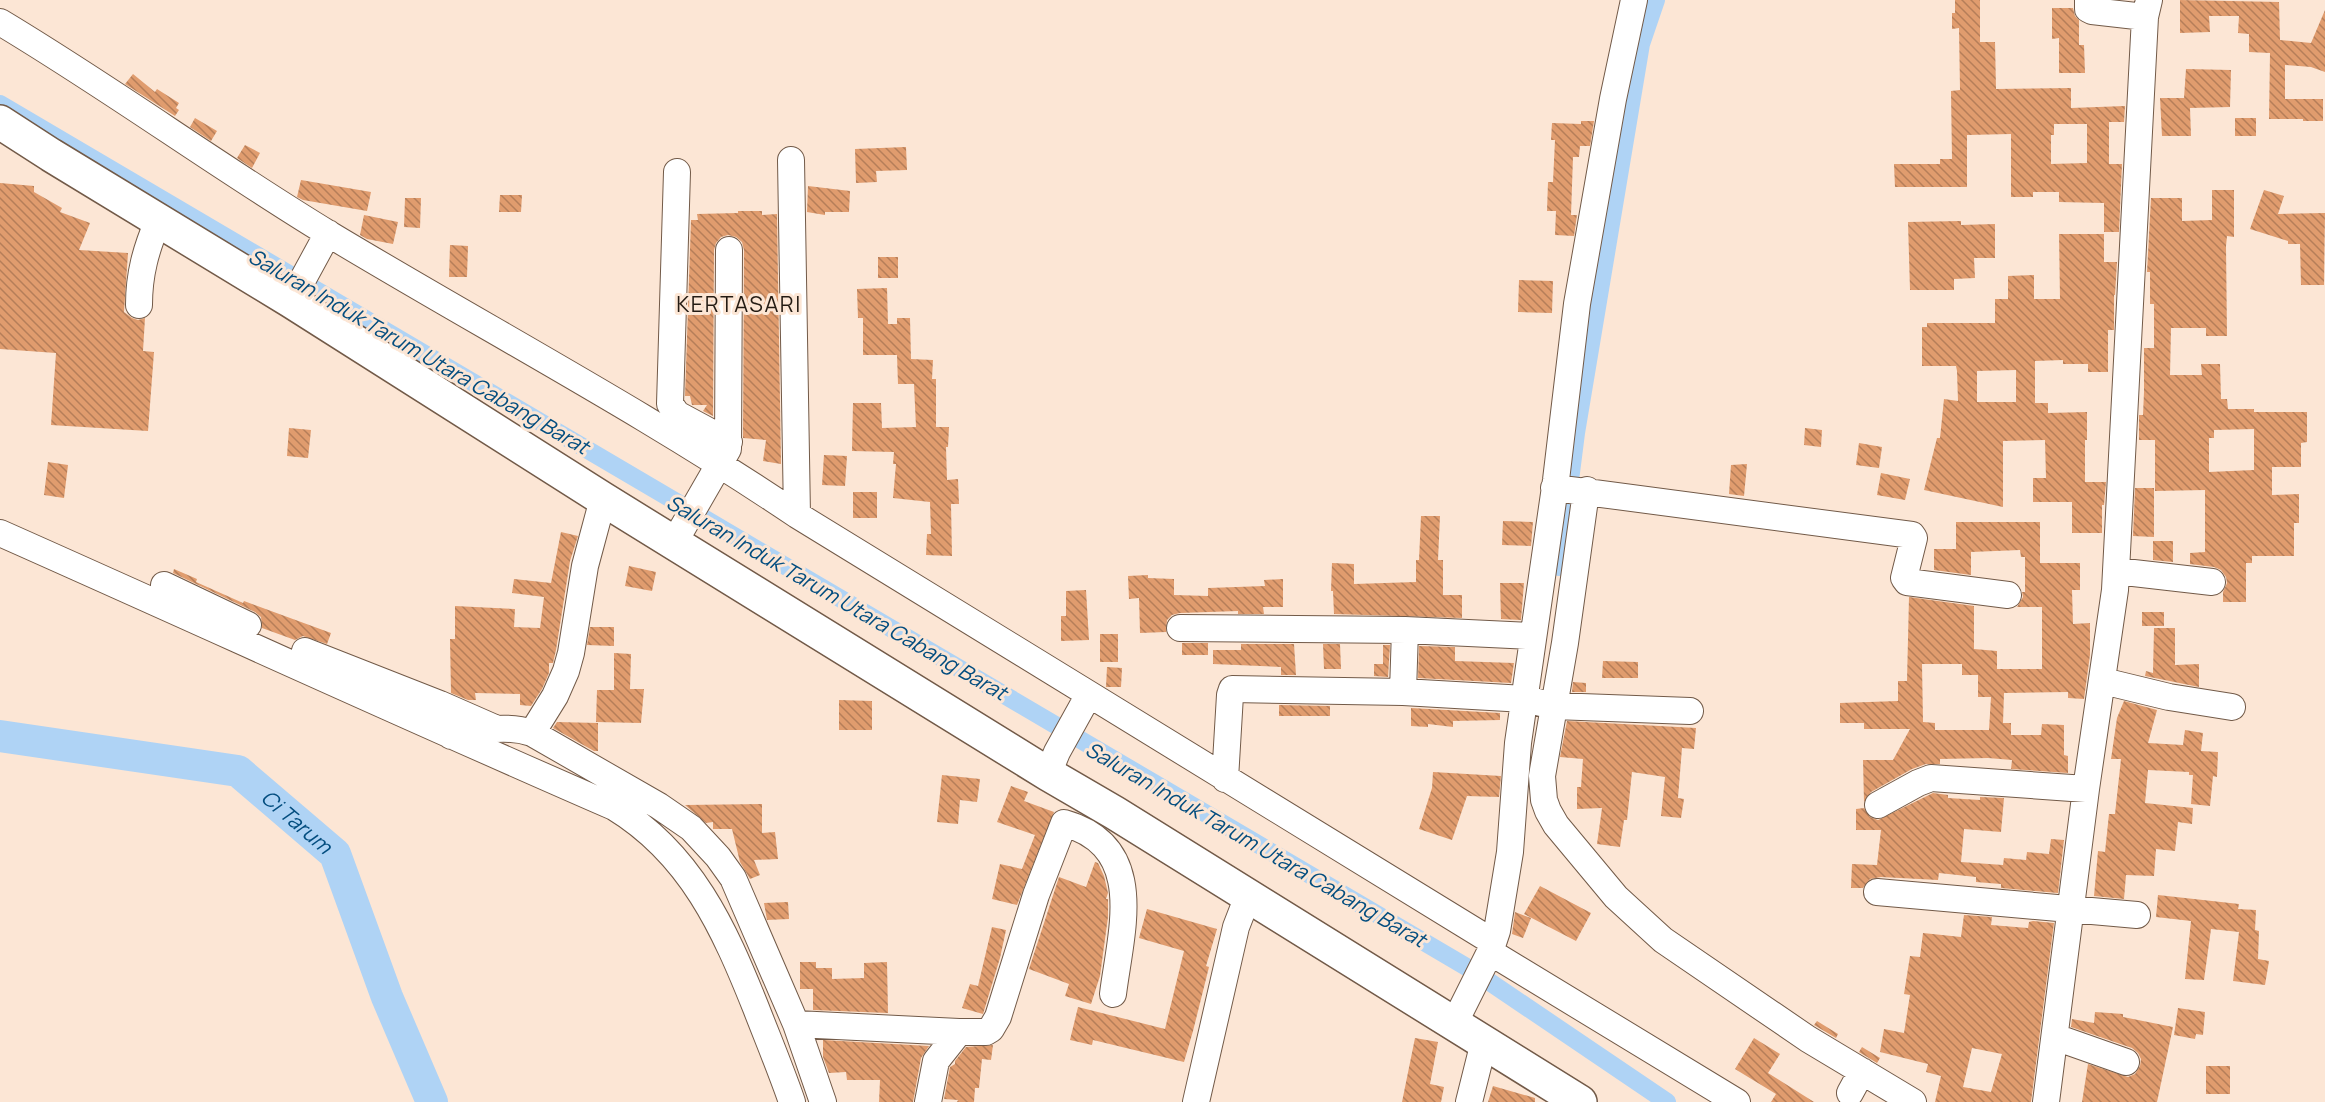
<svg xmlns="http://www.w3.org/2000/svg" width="2325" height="1102" font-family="Manrope,sans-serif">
	<defs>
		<pattern id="building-back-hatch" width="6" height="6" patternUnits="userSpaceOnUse" patternTransform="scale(1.5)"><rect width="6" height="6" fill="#e09c6e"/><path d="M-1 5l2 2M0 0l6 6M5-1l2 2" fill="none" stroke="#b57e59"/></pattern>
	</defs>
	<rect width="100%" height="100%" fill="#fce6d5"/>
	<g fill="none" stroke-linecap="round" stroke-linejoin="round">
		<!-- canal -->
		<path stroke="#afd3f5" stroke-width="18" d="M 0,104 L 1475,972 L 1667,1102
			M 1559,567 L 1576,433 L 1641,44 L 1656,0"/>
		<!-- river -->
		<path stroke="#afd3f5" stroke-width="32" id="s1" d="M 0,736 L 238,771 L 335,854 L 387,997 L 432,1102"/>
	</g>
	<!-- building -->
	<path fill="url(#building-back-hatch)" fill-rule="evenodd" d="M 1955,0 L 1980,0 L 1980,42 L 1995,42 L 1996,89 L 2071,88 L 2071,108 L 2125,106 L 2124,122 L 2109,122 L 2109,164 L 2122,164 L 2119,232 L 2104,232 L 2104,203 L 2059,202 L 2059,192 L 2033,192 L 2033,197 L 2011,197 L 2011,134 L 1967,135 L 1967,187 L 1895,187 L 1894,164 L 1940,164 L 1940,159 L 1952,159 L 1951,91 L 1960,90 L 1959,28 L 1952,29 L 1952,13 L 1955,13 ZM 2054,124 L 2087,124 L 2087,163 L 2051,164 L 2051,135 L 2054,135 Z
		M 2180,0 L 2279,2 L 2280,40 L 2311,43 L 2325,10 L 2325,72 L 2311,67 L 2285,65 L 2285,99 L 2323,99 L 2323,121 L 2303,121 L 2303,119 L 2269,119 L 2270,53 L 2249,52 L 2249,34 L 2238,33 L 2239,16 L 2209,16 L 2210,32 L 2180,33 Z
		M 2052,8 L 2073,8 L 2075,16 L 2079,20 L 2079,45 L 2084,45 L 2085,73 L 2059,73 L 2059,38 L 2052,39 Z
		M 2186,69 L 2231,70 L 2230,107 L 2190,108 L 2191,136 L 2162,136 L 2160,98 L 2184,98 Z
		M 133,74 L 155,92 L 157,89 L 179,103 L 176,108 L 179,110 L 175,116 L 125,84 Z
		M 195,118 L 217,131 L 211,141 L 190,127 Z
		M 2235,118 L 2256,118 L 2256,136 L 2235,136 Z
		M 1581,121 L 1594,121 L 1590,146 L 1580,146 L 1579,157 L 1573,157 L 1571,215 L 1577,215 L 1574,236 L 1555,235 L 1556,211 L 1547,211 L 1548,182 L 1553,182 L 1555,140 L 1551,140 L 1552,123 L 1581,124 Z
		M 245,145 L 260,153 L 252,168 L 237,158 Z
		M 906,147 L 907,170 L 876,171 L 877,182 L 856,183 L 855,149 Z
		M 301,180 L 371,192 L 367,211 L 303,200 L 297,197 Z
		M 0,183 L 34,186 L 34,192 L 62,208 L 60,212 L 90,223 L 79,250 L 128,253 L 124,312 L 132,318 L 138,320 L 145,318 L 143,351 L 154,352 L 148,431 L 51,425 L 56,353 L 0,349 Z
		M 808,186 L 850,191 L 849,212 L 825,212 L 825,215 L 807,212 Z
		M 2212,190 L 2234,190 L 2234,237 L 2227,236 L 2226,246 L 2227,336 L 2206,336 L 2206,328 L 2171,328 L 2170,375 L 2202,375 L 2201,364 L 2220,364 L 2221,399 L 2227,399 L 2228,409 L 2254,409 L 2254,412 L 2307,412 L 2307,442 L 2301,443 L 2301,467 L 2272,467 L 2272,495 L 2299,494 L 2299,523 L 2294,523 L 2294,556 L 2252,556 L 2252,563 L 2246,563 L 2246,602 L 2223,602 L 2223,592 L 2227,583 L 2226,577 L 2221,570 L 2214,567 L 2190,564 L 2190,553 L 2205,552 L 2205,490 L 2155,491 L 2155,440 L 2139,440 L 2139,415 L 2143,415 L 2144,392 L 2144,348 L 2154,348 L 2154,304 L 2150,304 L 2150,272 L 2147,272 L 2151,198 L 2182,198 L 2182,221 L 2212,220 ZM 2254,429 L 2254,470 L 2209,472 L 2209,438 L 2214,438 L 2214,430 Z
		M 2264,190 L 2284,196 L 2278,214 L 2325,213 L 2324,285 L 2301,285 L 2300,244 L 2288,244 L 2288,241 L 2250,229 Z
		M 500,195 L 522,195 L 521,212 L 499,212 Z
		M 405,198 L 421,198 L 420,228 L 404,227 Z
		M 738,211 L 762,211 L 762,215 L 777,214 L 781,464 L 763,461 L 766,440 L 743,438 L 744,250 L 742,242 L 736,237 L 728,235 L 721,237 L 716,243 L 714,250 L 713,416 L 703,411 L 707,405 L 692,405 L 690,396 L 685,396 L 691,220 L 698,220 L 697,214 L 738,213 Z
		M 364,215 L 398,222 L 393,244 L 367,239 L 360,235 Z
		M 1961,221 L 1961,225 L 1995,224 L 1995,258 L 1974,258 L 1975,278 L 1954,279 L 1954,290 L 1910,290 L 1908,222 Z
		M 2059,234 L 2104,234 L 2104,262 L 2117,262 L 2115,295 L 2114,295 L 2114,330 L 2108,330 L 2108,372 L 2088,372 L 2088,364 L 2063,364 L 2063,360 L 2035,361 L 2035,403 L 2048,403 L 2048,413 L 2087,412 L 2087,440 L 2085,440 L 2085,482 L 2106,482 L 2104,505 L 2102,505 L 2102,533 L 2072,533 L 2072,502 L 2033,502 L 2033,478 L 2046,478 L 2045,440 L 2003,441 L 2003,507 L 1924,490 L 1937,438 L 1940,438 L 1944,399 L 1958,401 L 1957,371 L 1956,366 L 1922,366 L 1922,327 L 1927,327 L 1927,323 L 1995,323 L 1995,299 L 2008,299 L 2008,276 L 2034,275 L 2034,299 L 2060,299 ZM 2016,370 L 2016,402 L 1977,402 L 1977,371 Z
		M 450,245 L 468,246 L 467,277 L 449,277 Z
		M 878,257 L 898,257 L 898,278 L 878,278 Z
		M 1519,280 L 1553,281 L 1552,313 L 1518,312 Z
		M 887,288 L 888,324 L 897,324 L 897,318 L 910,318 L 911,359 L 933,360 L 932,379 L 936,379 L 936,427 L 949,427 L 948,447 L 946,447 L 947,480 L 958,479 L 959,504 L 951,504 L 952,556 L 926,555 L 927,534 L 931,534 L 930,502 L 893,498 L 896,464 L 893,464 L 894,452 L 852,451 L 853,403 L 881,403 L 882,428 L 916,427 L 914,384 L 898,384 L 897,355 L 863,355 L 863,318 L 858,318 L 857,289 Z
		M 289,428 L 311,430 L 308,458 L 287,456 Z
		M 1805,428 L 1822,430 L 1821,447 L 1804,445 Z
		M 1859,443 L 1882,447 L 1879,468 L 1856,465 Z
		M 824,455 L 847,456 L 845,486 L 822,485 Z
		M 48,462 L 68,465 L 64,498 L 44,495 Z
		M 1747,464 L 1744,496 L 1729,494 L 1731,465 Z
		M 1881,473 L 1910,479 L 1905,500 L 1877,495 Z
		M 2135,488 L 2154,488 L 2154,537 L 2133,536 Z
		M 853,492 L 877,492 L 877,518 L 853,518 Z
		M 1421,516 L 1440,516 L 1438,560 L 1443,560 L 1443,595 L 1462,595 L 1462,618 L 1334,614 L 1333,591 L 1331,591 L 1332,563 L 1354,564 L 1354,584 L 1416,582 L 1416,560 L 1419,560 Z
		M 1503,521 L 1533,522 L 1531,546 L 1502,545 Z
		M 1956,522 L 2040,522 L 2040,563 L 2080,563 L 2080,590 L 2072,590 L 2073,624 L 2090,623 L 2090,655 L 2084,699 L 2068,698 L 2068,692 L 2004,693 L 2003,723 L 2011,723 L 2011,735 L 2041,735 L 2042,724 L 2064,725 L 2064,755 L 2068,756 L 2068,773 L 2011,769 L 2012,760 L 1988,758 L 1940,759 L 1940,764 L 1926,764 L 1912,769 L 1871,792 L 1864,802 L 1863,760 L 1893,760 L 1910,729 L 1864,729 L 1864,723 L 1840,723 L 1840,703 L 1898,701 L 1898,681 L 1907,681 L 1909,597 L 1974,606 L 1974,649 L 1997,651 L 1997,669 L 2042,669 L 2042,607 L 2017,607 L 2023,597 L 2022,592 L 2025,592 L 2025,557 L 2021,557 L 2020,550 L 1971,552 L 1971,575 L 1934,570 L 1934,549 L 1956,549 ZM 1922,664 L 1962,664 L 1962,675 L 1978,675 L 1978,697 L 1991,697 L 1989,730 L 1935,730 L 1935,723 L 1923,722 Z
		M 561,532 L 578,536 L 570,561 L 556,650 L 553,663 L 549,663 L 549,673 L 542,689 L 531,706 L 520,705 L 520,694 L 475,693 L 476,700 L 468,700 L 451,693 L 450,639 L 455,639 L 455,606 L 515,609 L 514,627 L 540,628 L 544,597 L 512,593 L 514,579 L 551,583 Z
		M 2153,541 L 2173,541 L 2173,562 L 2153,560 Z
		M 629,566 L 656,572 L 652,591 L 625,586 Z
		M 174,569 L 197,579 L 196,582 L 243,603 L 244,601 L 331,633 L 327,644 L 303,636 L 295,640 L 262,628 L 261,617 L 255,612 L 173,573 Z
		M 1148,575 L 1148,578 L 1174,579 L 1174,595 L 1208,596 L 1208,588 L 1265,586 L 1264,580 L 1283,579 L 1283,607 L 1263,607 L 1264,614 L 1238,614 L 1238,611 L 1180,613 L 1172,615 L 1167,620 L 1166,632 L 1140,633 L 1139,598 L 1129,599 L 1128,576 Z
		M 1500,583 L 1524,583 L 1521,620 L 1501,619 Z
		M 1086,590 L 1089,640 L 1061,641 L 1061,616 L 1066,616 L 1066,591 Z
		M 2142,612 L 2164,612 L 2164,626 L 2142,626 Z
		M 590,627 L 614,627 L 614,646 L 587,645 Z
		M 2154,628 L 2175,628 L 2175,665 L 2199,664 L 2199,687 L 2145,676 L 2146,671 L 2153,673 Z
		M 1100,634 L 1118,634 L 1118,662 L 1100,662 Z
		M 1182,643 L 1208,643 L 1208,655 L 1182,655 Z
		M 1241,644 L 1294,644 L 1296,675 L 1281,675 L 1281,667 L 1213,664 L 1213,650 L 1241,650 Z
		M 1323,644 L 1340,644 L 1341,669 L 1324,669 Z
		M 1383,645 L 1390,645 L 1388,677 L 1374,676 L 1374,664 L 1383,664 Z
		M 1419,646 L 1455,647 L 1455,661 L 1514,663 L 1511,683 L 1418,678 Z
		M 614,653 L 631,654 L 630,689 L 644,689 L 641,723 L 596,722 L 597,690 L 614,690 Z
		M 1603,661 L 1638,662 L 1638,678 L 1602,678 Z
		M 1107,667 L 1122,668 L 1121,687 L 1106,687 Z
		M 1573,682 L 1586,683 L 1586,692 L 1572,692 Z
		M 839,700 L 872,701 L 872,730 L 839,730 Z
		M 2124,701 L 2157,710 L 2148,743 L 2183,745 L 2185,730 L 2203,733 L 2201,751 L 2218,752 L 2217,777 L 2213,776 L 2210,806 L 2191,804 L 2193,775 L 2189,775 L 2189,772 L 2148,770 L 2145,803 L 2193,808 L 2192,824 L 2178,822 L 2175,851 L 2156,849 L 2154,876 L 2126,875 L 2124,899 L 2094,896 L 2098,851 L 2105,852 L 2109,814 L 2115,814 L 2121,759 L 2111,759 L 2117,718 Z
		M 1279,705 L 1330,706 L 1330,716 L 1279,716 Z
		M 1411,708 L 1500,713 L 1500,720 L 1453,721 L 1453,727 L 1428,724 L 1428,727 L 1411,726 Z
		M 1567,721 L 1696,728 L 1694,749 L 1682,748 L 1678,798 L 1684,799 L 1681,818 L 1661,816 L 1665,777 L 1632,772 L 1627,820 L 1624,820 L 1620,847 L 1597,844 L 1602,808 L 1577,809 L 1577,787 L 1581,787 L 1583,759 L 1560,757 Z
		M 557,722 L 598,723 L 598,751 L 594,751 L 553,728 Z
		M 1433,772 L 1501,776 L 1499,797 L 1467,796 L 1452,840 L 1419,829 L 1432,788 Z
		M 942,775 L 980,779 L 977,802 L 960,800 L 958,824 L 937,822 Z
		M 1011,786 L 1028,792 L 1024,801 L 1054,812 L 1017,905 L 992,899 L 1000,864 L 1022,869 L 1035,835 L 997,822 Z
		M 1933,793 L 1948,795 L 1948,798 L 1980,800 L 1980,797 L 2004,798 L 2001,832 L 1964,829 L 1961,862 L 2003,865 L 2004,858 L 2026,860 L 2027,852 L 2049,854 L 2051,839 L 2064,840 L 2058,893 L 2001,888 L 2001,884 L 1976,882 L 1976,877 L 1939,873 L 1938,880 L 1881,877 L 1870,879 L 1863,888 L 1851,888 L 1852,864 L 1877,865 L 1881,830 L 1856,830 L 1856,809 L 1864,808 L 1870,817 L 1878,820 Z
		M 762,804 L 762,833 L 775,832 L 778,859 L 754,860 L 760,875 L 750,879 L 740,862 L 732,829 L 713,829 L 713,822 L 706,823 L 685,805 Z
		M 1095,862 L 1098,863 L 1104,876 L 1108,893 L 1106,899 L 1108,899 L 1108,917 L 1100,976 L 1091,1004 L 1065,996 L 1069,984 L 1029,969 L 1059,877 L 1086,887 Z
		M 1540,886 L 1591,913 L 1576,941 L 1524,914 Z
		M 2158,895 L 2239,904 L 2238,909 L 2256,910 L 2255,930 L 2259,931 L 2258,959 L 2269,961 L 2265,985 L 2233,981 L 2239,932 L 2211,929 L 2204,980 L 2185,979 L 2191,921 L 2156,917 Z
		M 788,902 L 789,919 L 767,920 L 764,903 Z
		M 1147,909 L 1217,929 L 1206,966 L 1209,967 L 1193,1031 L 1184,1062 L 1093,1040 L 1092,1045 L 1070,1040 L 1078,1007 L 1165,1029 L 1184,951 L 1139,938 Z
		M 1515,912 L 1531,918 L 1523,938 L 1512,934 Z
		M 1964,915 L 1992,917 L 1991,925 L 2028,928 L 2029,922 L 2033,921 L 2054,923 L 2031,1102 L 1935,1102 L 1941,1076 L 1926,1072 L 1928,1064 L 1880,1052 L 1884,1029 L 1904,1033 L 1910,995 L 1904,994 L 1910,956 L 1920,957 L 1923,933 L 1961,937 ZM 1972,1048 L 2002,1054 L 1991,1092 L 1963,1087 Z
		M 992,927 L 1006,930 L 1000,958 L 983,1014 L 962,1008 L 970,984 L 978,986 Z
		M 800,962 L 816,962 L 816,968 L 832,968 L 832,979 L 864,978 L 864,963 L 887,962 L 888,1013 L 813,1010 L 813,989 L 800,989 Z
		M 2178,1008 L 2205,1012 L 2203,1035 L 2196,1034 L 2195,1039 L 2174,1035 Z
		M 2095,1012 L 2123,1014 L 2123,1017 L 2173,1027 L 2157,1102 L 2082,1102 L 2088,1064 L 2128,1077 L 2135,1074 L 2140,1066 L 2141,1059 L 2138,1053 L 2132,1048 L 2071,1027 L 2072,1019 L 2094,1023 Z
		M 1817,1021 L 1838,1034 L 1836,1038 L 1814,1025 Z
		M 1415,1038 L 1438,1042 L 1430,1084 L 1444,1087 L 1441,1102 L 1402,1102 Z
		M 1754,1038 L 1780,1054 L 1768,1073 L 1814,1102 L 1771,1102 L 1776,1094 L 1735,1069 Z
		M 823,1040 L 929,1046 L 921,1058 L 913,1102 L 879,1102 L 880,1080 L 847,1080 L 846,1072 L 829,1073 L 823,1057 Z
		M 993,1045 L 991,1060 L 982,1059 L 979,1088 L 975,1088 L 974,1102 L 957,1102 L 958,1100 L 944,1099 L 950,1067 L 955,1064 L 955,1061 L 966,1047 Z
		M 1862,1047 L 1880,1058 L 1877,1063 L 1859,1052 Z
		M 2206,1066 L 2230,1066 L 2230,1094 L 2206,1094 Z
		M 1493,1086 L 1535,1098 L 1535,1102 L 1488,1102 Z"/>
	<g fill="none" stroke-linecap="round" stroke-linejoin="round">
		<defs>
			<path id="minor" d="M 2088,0 L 2088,9 L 2092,11 L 2145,17
				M 0,22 C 112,89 217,166 329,234 C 485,328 646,413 797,515 L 1493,942
				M 791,160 L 797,515
				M 677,172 L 670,404 L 677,414 L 729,442
				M 291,301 L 328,233
				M 139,305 C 139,274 146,249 158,221
				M 1554,488 L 1586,492 L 1565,643 L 1542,776 L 1544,800 L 1548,811 L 1556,825 L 1616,897 L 1663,940 L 1808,1039 L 1913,1102
				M 1587,490 L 1586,492 L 1912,535 L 1914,538 L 1904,578 L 1907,582 L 2008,595
				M 0,533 C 205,624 409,718 614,807 C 691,854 724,928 756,1008 C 768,1039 781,1070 792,1102
				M 675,541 L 728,449 L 729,250
				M 2116,571 L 2212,582
				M 164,585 L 248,625
				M 1180,628 L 1405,630 L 1533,636
				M 1405,630 L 1403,692 L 1525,699 L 1554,706 L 1690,711
				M 305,651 L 440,704 L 497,729
				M 2103,681 L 2169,697 L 2232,707
				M 532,733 L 555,696 L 566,671 L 571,653 L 585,566 L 603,499
				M 451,736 C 477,731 506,724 532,733 L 659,806 L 691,828 L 718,857 L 733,878 L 796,1024 L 823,1102
				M 1048,774 L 1057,752 L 1088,696
				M 1225,779 L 1230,695 L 1232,689 L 1403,692
				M 1878,805 L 1918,783 L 1931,778 L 2086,789
				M 1877,892 L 2137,915
				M 1490,952 L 1737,1102
				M 796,1024 L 959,1032 L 986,1032 L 991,1029 L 998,1017 L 1036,895 L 1064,823 C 1148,847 1121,930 1113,994
				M 1454,1024 L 1490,952 L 1497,931 L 1510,852 L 1518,743 L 1556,480 L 1577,304 L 1613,99 L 1634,0
				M 2055,1037 L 2126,1062
				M 1850,1093 L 1862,1071
				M 928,1102 L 936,1061 L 959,1032
				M 1196,1102 L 1236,927 L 1248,896
				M 1469,1102 L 1484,1042
				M 2046,1102 L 2086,789 L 2115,590 L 2145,17 L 2149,0"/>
			<path id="major" d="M 0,122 L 51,155 L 291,301 L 603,499 L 1048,774 L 1115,813 L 1580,1102"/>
		</defs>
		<!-- minor casing -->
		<use href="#minor" stroke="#725a48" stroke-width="28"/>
		<!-- major casing -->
		<use href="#major" stroke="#725a48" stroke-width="36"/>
		<!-- minor -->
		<use href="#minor" stroke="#fff" stroke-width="26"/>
		<!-- major -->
		<use href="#major" stroke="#fff" stroke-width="33"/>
	</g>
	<g text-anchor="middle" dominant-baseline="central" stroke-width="6" stroke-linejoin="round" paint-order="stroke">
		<!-- water labels -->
		<g font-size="21" font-style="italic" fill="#034d7f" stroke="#fce6d5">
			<text transform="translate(419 351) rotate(30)">Saluran Induk Tarum Utara Cabang Barat</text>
			<text transform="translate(837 597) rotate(30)">Saluran Induk Tarum Utara Cabang Barat</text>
			<text stroke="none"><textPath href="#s1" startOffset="318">Ci Tarum</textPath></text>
			<text transform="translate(1256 844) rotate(30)">Saluran Induk Tarum Utara Cabang Barat</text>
		</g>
		<!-- quarter labels -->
		<g font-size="22" letter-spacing="1.5" fill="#241b13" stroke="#fce6d5">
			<text x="739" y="304">KERTASARI</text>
		</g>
	</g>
</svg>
